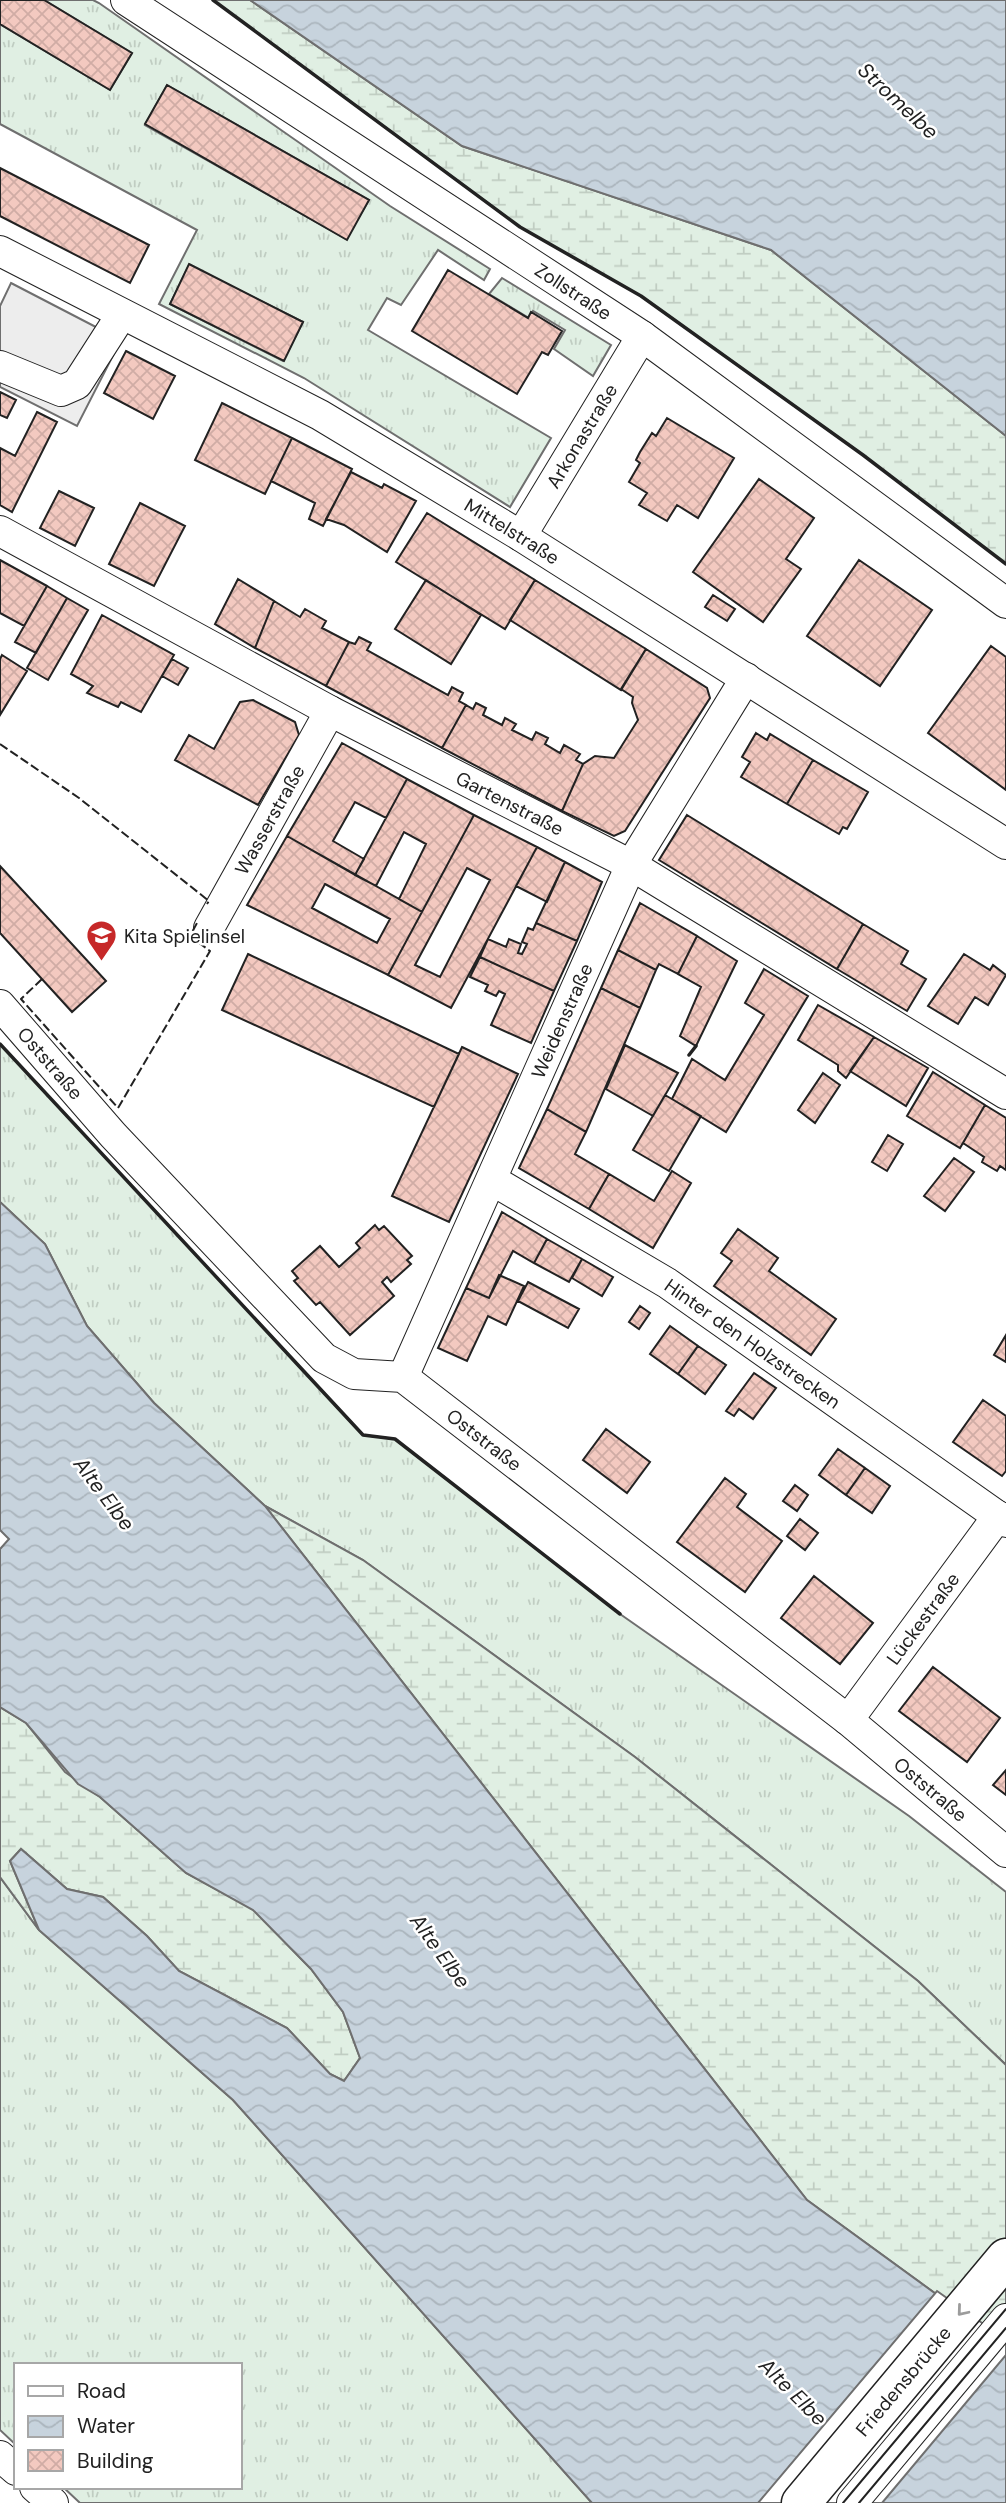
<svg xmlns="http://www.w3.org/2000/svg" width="1006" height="2503" font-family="'DM Sans',sans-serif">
	<defs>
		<pattern id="grass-tufts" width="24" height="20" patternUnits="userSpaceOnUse" patternTransform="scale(1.75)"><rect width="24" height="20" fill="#e0efe3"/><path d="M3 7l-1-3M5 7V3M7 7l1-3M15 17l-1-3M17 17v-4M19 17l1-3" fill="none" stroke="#c0cdc2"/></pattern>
		<pattern id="wetland-marsh" width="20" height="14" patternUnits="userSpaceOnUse" patternTransform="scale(1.75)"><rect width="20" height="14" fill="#e0efe3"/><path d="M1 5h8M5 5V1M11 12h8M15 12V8" fill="none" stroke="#c0cdc2"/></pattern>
		<pattern id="water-waves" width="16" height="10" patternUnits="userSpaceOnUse" patternTransform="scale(1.75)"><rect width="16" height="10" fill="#c7d3dd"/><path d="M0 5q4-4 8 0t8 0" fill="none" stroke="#abb5bd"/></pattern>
		<pattern id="building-cross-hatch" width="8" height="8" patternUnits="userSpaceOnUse" patternTransform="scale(1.75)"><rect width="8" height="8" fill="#f3c9c0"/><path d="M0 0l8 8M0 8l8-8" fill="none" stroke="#d0aca5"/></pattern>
	</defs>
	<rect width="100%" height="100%" fill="#fff"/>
	<!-- grass -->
	<path fill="url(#grass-tufts)" stroke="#6f6f6f" stroke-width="2" fill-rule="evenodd" d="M 44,0 L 93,0 L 99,3 L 390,206 L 490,269 L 484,280 L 438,250 L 401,305 L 387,298 L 368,330 L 551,438 L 510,507 L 304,378 L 159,304 L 197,230 L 0,124 L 0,24 L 110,90 L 132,53 ZM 167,85 L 369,200 L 346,239 L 145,125 ZM 189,265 L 303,322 L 283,361 L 170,304 Z
		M 502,278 L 611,345 L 593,376 L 554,349 L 565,330 L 533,311 L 529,318 L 489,294 Z
		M 0,1044 L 363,1435 L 395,1439 L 620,1614 L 909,1816 L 1006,1892 L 1006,2065 L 918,1981 L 635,1757 L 363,1560 L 265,1506 L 154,1403 L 87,1326 L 45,1244 L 0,1202 Z
		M 0,1877 L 39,1930 L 233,2100 L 592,2503 L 80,2503 L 63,2487 L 240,2487 L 240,2365 L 16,2365 L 16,2445 L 0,2430 Z"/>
	<!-- wetland -->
	<path fill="url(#wetland-marsh)" stroke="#6f6f6f" stroke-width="2" d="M 213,0 L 250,0 L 462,146 L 771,250 L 1006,436 L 1006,564 L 863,455 L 641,296 L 520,227 Z
		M 265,1506 L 363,1560 L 635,1757 L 918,1981 L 1006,2065 L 1006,2345 L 807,2200 Z
		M 0,1707 L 26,1723 L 65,1772 L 100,1797 L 186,1873 L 253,1909 L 311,1969 L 343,2012 L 360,2058 L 344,2081 L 330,2074 L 287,2028 L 179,1971 L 147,1936 L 103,1897 L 67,1889 L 21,1849 L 10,1861 L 39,1930 L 0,1877 Z"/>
	<!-- parking -->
	<path fill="#ededed" stroke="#6f6f6f" stroke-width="2" d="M 11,283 L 121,340 L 77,426 L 0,387 L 0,306 Z"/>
	<!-- water -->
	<path fill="url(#water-waves)" stroke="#6f6f6f" stroke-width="2" d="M 250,0 L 1006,0 L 1006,436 L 771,250 L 462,146 Z
		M 0,1202 L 45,1244 L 87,1326 L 154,1403 L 265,1506 L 807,2200 L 1006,2345 L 1006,2503 L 592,2503 L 233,2100 L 39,1930 L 10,1861 L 21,1849 L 67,1889 L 103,1897 L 147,1936 L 179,1971 L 287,2028 L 330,2074 L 344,2081 L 360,2058 L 343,2012 L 311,1969 L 253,1910 L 186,1873 L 100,1797 L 78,1784 L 26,1723 L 0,1707 L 0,1549 L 9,1539 L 0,1530 Z"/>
	<!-- pier -->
	<path fill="#fff" stroke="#6f6f6f" stroke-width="2" d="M 937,2291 L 1006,2340 L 1006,2355 L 882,2503 L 758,2503 Z"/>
	<!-- building -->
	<path fill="url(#building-cross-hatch)" stroke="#222" stroke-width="2" fill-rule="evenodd" d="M 0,0 L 44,0 L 132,53 L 110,90 L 0,24 Z
		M 167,85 L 369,200 L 347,240 L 145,124 Z
		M 0,168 L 149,245 L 130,283 L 0,216 Z
		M 189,264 L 303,322 L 284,361 L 170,304 Z
		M 448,270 L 528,318 L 531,312 L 562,331 L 548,355 L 542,352 L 517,394 L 412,331 Z
		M 126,351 L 175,376 L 153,419 L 104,393 Z
		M 0,392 L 16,400 L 7,418 L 0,415 Z
		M 222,403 L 292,438 L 265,494 L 195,460 Z
		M 37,412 L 57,422 L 12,512 L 0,505 L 0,448 L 15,456 Z
		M 667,418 L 734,458 L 698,518 L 677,505 L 667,521 L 639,505 L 647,493 L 629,482 L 640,463 L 636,460 L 640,452 L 652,433 L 656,436 Z
		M 292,438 L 352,469 L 323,526 L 309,519 L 315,503 L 271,481 Z
		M 351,472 L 382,488 L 384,484 L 416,501 L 387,552 L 344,525 L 326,519 Z
		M 759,479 L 814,518 L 786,559 L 801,569 L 763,622 L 693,572 Z
		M 59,491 L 94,508 L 75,546 L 40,528 Z
		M 140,503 L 185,526 L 154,586 L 109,564 Z
		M 427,513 L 535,580 L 505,629 L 396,562 Z
		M 0,560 L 47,586 L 24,626 L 0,613 Z
		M 859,560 L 932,610 L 880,686 L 807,636 Z
		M 238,579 L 274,601 L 255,648 L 215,624 Z
		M 426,580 L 481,615 L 451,664 L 395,629 Z
		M 535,580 L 646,649 L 621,690 L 510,620 Z
		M 47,586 L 67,598 L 36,653 L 15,642 Z
		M 713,595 L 735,609 L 727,621 L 705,607 Z
		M 67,598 L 88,610 L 48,680 L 27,668 Z
		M 274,601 L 300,617 L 305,609 L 326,621 L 322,628 L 349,642 L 326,686 L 255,648 Z
		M 102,615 L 174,655 L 141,712 L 121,702 L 118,707 L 87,693 L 93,686 L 71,674 Z
		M 359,637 L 371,643 L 367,650 L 448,695 L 452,687 L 463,693 L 459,701 L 466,705 L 442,748 L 326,686 L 349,642 L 355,644 Z
		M 991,646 L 1006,657 L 1006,790 L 928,733 Z
		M 646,649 L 707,688 L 710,698 L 625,831 L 614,836 L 562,811 L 583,764 L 595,756 L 614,758 L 638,720 L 632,703 L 633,697 L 621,689 Z
		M 2,655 L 27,671 L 0,715 L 0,659 Z
		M 172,659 L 188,668 L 178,685 L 162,676 Z
		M 253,700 L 295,722 L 299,735 L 258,805 L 175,760 L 189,735 L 214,749 L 240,702 Z
		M 476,703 L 486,708 L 483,715 L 502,725 L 505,718 L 516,724 L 512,730 L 532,740 L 536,732 L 548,738 L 545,744 L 560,753 L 564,745 L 580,754 L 576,760 L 583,764 L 562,811 L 442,748 L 466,705 L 473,709 Z
		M 756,733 L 767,740 L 770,734 L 813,760 L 787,804 L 741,777 L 750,762 L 742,757 Z
		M 342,743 L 407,779 L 386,818 L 355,802 L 333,841 L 364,859 L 355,875 L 287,836 Z
		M 813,760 L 868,792 L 847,829 L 843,827 L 839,834 L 787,804 Z
		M 407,779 L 474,815 L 422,912 L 399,899 L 426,844 L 404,832 L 376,886 L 355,875 Z
		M 474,815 L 537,847 L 451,1008 L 388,975 ZM 467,868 L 490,880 L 440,977 L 415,965 Z
		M 687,815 L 863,924 L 837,969 L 659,860 Z
		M 287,836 L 422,912 L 388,975 L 247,905 ZM 325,884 L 390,919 L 377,943 L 312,908 Z
		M 537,847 L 565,862 L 547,902 L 516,886 Z
		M 565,862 L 602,882 L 577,941 L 536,923 Z
		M 0,866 L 106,981 L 72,1012 L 0,933 Z
		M 640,903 L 697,936 L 678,974 L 659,964 L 656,970 L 618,950 Z
		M 536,923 L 577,941 L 554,991 L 480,957 L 488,939 L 506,947 L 509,939 L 521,944 L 518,953 L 522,954 L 527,944 L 522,942 L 528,928 L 533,930 Z
		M 863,924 L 908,951 L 901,964 L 926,979 L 907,1011 L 837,969 Z
		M 697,936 L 737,961 L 696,1046 L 680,1036 L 701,987 L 678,974 Z
		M 618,950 L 656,970 L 640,1008 L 601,988 Z
		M 248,954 L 459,1054 L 434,1107 L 222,1010 Z
		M 964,954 L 990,970 L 993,965 L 1006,975 L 988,1005 L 975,997 L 958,1024 L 928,1006 Z
		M 480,957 L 554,991 L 531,1043 L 491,1025 L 505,994 L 499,991 L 496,996 L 485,991 L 488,985 L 470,977 Z
		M 764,969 L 808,996 L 726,1132 L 672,1099 L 692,1059 L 725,1080 L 764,1015 L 745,1003 Z
		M 601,988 L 640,1008 L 586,1132 L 547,1109 Z
		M 818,1005 L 874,1037 L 846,1078 L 838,1071 L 838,1065 L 798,1040 Z
		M 874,1037 L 928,1068 L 906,1106 L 850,1071 Z
		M 625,1045 L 678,1073 L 653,1116 L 606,1089 Z
		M 462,1047 L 518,1074 L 449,1222 L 392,1196 Z
		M 933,1072 L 985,1105 L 960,1148 L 907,1116 Z
		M 823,1073 L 840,1085 L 815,1123 L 798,1110 Z
		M 665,1095 L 701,1116 L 669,1171 L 633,1150 Z
		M 985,1105 L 1006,1118 L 1006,1170 L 1000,1166 L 997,1171 L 982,1162 L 984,1157 L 963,1143 Z
		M 547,1109 L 586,1132 L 575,1154 L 609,1174 L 589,1209 L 519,1168 Z
		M 888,1135 L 903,1144 L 887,1171 L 872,1162 Z
		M 954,1158 L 974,1172 L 945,1211 L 924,1196 Z
		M 672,1171 L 691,1183 L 653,1248 L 589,1209 L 609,1174 L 654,1201 Z
		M 502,1212 L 547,1239 L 534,1263 L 513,1251 L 489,1298 L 466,1288 Z
		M 375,1225 L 379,1230 L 384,1226 L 412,1256 L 407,1260 L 411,1264 L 391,1282 L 387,1277 L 382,1282 L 394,1296 L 350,1335 L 320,1302 L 316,1305 L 294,1281 L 298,1278 L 292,1271 L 320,1246 L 339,1267 L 360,1248 L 356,1243 Z
		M 738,1229 L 778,1258 L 769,1271 L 836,1319 L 811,1355 L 714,1286 L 732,1261 L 721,1253 Z
		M 547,1239 L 582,1259 L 569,1282 L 534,1263 Z
		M 582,1259 L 613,1277 L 602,1296 L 572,1278 Z
		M 499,1275 L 524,1286 L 506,1325 L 488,1316 L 467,1361 L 438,1348 L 466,1288 L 489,1298 Z
		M 528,1282 L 579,1309 L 568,1328 L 518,1301 Z
		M 640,1306 L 650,1313 L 639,1329 L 629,1322 Z
		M 670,1326 L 698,1346 L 678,1374 L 650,1354 Z
		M 1006,1335 L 1006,1362 L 994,1355 Z
		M 698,1346 L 726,1365 L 705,1394 L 678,1374 Z
		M 754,1373 L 776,1388 L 753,1419 L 739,1409 L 734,1416 L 726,1411 Z
		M 983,1400 L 1006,1416 L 1006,1471 L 1002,1476 L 953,1442 Z
		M 606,1429 L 650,1462 L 627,1493 L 583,1460 Z
		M 838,1449 L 865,1468 L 846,1495 L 819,1475 Z
		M 865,1468 L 890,1486 L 872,1513 L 846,1495 Z
		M 725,1478 L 746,1494 L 737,1507 L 782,1541 L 745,1592 L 677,1542 Z
		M 795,1485 L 808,1495 L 797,1511 L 783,1501 Z
		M 800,1519 L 818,1533 L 805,1550 L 787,1536 Z
		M 814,1576 L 873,1623 L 840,1664 L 781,1618 Z
		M 933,1667 L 1000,1718 L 967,1762 L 899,1711 Z
		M 1006,1770 L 1006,1795 L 993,1785 Z"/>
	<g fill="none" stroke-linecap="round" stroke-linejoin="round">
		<defs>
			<g id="minor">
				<path id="s1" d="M 126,0 L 642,336 L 1006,603"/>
				<path id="s2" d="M 0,251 L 320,415 L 521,536 L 1006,844"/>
				<path d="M 0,366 L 61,391 L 77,384 L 122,314"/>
				<path id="s3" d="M 0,531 L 330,711 L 631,865 L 1006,1094"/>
				<path id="s4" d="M 521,536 L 642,336"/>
				<path id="s5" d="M 209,928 L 330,711"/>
				<path id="s6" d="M 0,1005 L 113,1135 L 324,1358 L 354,1374 L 403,1377 L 848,1720 L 1006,1852"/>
				<path id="s7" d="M 492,1180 L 667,1283 L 1006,1522"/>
				<path id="s8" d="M 403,1377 L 631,865 L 746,678"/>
				<path id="s9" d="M 848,1720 L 998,1516"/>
				<path d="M 0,2456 L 16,2470"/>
				<path d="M 35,2487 L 53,2503"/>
				<path d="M 852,2503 L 1006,2319"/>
			</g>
			<g id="major">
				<path id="s10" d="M 801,2503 L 1006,2258"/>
			</g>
		</defs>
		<!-- minor casing -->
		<use href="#minor" stroke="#222" stroke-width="32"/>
		<!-- major casing -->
		<use href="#major" stroke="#222" stroke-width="41"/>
		<!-- minor -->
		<use href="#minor" stroke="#fff" stroke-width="30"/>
		<!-- major -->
		<use href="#major" stroke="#fff" stroke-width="38"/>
		<!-- tram -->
		<path stroke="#222" stroke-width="2" d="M 843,2503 L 1006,2309
			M 859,2503 L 1006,2328"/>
		<!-- fence -->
		<path stroke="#222" stroke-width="2" stroke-dasharray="9 3.5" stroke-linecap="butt" d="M 0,744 L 79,798 L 209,901 L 207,904
			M 42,979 L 21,999 L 118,1108 L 210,951 L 190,936 L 197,923"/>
		<!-- wall -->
		<path stroke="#222" stroke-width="3.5" d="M 213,0 L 520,227 L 641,296 L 863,455 L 1006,564
			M 0,1044 L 363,1435 L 395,1439 L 620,1614
			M 689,1055 L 696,1046"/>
	</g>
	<!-- one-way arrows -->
	<defs><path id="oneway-chevron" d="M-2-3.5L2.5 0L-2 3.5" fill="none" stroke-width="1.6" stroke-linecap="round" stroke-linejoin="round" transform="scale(1.75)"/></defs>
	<use stroke="#9c9c9c" href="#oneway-chevron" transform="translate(962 2311) rotate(130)"/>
	<!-- icons -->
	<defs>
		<symbol id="school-pin" viewBox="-11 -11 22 30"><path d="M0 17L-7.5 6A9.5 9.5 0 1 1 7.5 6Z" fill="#c62828" stroke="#fff"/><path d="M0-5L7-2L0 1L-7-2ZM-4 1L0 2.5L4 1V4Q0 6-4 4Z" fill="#fff"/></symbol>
	</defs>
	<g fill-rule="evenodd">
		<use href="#school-pin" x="84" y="918" width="35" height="47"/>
	</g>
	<g text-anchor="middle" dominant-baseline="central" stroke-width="5" stroke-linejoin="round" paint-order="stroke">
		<!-- street labels -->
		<g font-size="19" fill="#222" stroke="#fff">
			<text stroke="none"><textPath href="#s1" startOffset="534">Zollstraße</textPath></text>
			<text stroke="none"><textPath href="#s4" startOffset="117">Arkonastraße</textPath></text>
			<text stroke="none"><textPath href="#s2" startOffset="584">Mittelstraße</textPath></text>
			<text stroke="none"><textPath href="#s3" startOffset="578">Gartenstraße</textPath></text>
			<text stroke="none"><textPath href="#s5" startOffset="124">Wasserstraße</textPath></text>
			<text stroke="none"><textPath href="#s8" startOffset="390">Weidenstraße</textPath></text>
			<text stroke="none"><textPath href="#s6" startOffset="77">Oststraße</textPath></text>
			<text stroke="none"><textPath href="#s7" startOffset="308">Hinter den Holzstrecken</textPath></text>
			<text stroke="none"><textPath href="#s6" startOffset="665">Oststraße</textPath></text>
			<text stroke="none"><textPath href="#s9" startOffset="126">Lückestraße</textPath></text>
			<text stroke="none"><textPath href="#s6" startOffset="1232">Oststraße</textPath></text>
			<text stroke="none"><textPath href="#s10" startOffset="159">Friedensbrücke</textPath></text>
		</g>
		<!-- poi labels -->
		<g font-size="19" fill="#222" stroke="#fff" text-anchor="start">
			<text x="124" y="936">Kita Spielinsel</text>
		</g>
		<!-- water labels -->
		<g font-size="21" font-style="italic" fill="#222" stroke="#fff">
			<text transform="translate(898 101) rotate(43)">Stromelbe</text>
			<text transform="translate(104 1494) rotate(53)">Alte Elbe</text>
			<text transform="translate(440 1951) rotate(54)">Alte Elbe</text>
			<text transform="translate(793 2392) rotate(45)">Alte Elbe</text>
		</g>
	</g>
	<!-- legend -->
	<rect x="14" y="2363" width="228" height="126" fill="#ffffff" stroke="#a7a7a7" stroke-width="2"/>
	<rect x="28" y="2386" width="35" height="10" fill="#ffffff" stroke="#a7a7a7" stroke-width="2"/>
	<text x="77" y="2398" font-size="21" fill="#222222">Road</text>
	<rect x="28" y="2416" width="35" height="21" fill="url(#water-waves)" stroke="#a7a7a7" stroke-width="2"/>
	<text x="77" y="2433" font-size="21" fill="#222222">Water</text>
	<rect x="28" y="2450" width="35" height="21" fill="url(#building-cross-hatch)" stroke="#a7a7a7" stroke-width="2"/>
	<text x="77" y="2468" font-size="21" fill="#222222">Building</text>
</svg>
